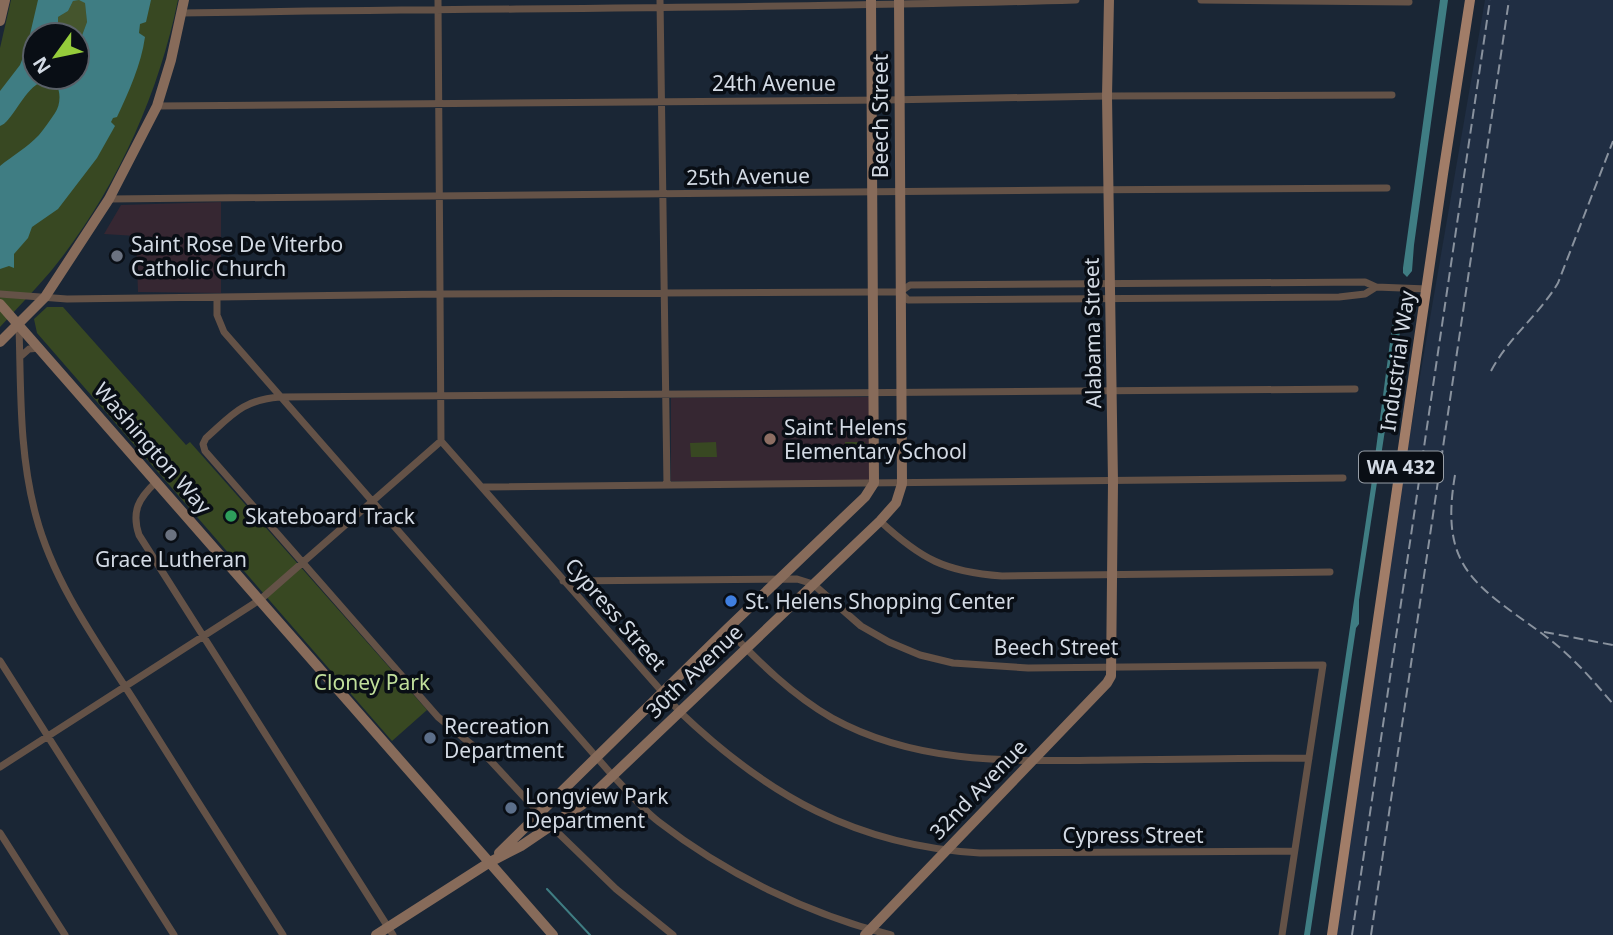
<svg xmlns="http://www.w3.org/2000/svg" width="1613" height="935" font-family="'Noto Sans',sans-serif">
	<rect width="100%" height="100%" fill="#1a2635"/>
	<!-- built -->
	<path fill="#202e43" d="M 1485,0 L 1613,0 L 1613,935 L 1333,935 L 1382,596 Z"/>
	<!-- education -->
	<path fill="#362732" d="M 221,202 L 221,293 L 138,292 L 136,236 L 104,234 L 121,205 Z
		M 870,397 L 870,481 L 671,481 L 671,398 Z"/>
	<!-- green -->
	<path fill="#384822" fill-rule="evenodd" d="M 11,0 L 178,0 C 158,97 114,194 51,271 C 35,290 17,308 0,327 L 0,48 ZM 35,35 L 77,35 L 77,77 L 35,77 Z
		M 47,307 L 63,307 L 186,445 L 190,442 L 427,710 L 392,741 L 37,333 L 34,319 Z
		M 716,442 L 717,457 L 691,457 L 690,443 Z
		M 845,442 L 865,442 L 866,461 L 845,461 Z"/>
	<!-- forest -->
	<path fill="#45552d" d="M 79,0 L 85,2 L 87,22 L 77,49 L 77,35 L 58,35 L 58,17 L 68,11 L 73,1 Z"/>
	<!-- water -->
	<path fill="#3f7d83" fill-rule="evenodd" d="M 38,0 L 151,0 L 146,22 L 140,24 L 139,33 L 145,37 C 141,65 129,91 117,117 L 113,118 L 111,122 L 115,126 L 97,158 L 58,209 L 32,227 L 28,238 L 14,254 L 14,268 L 9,266 L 0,269 L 0,166 C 12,156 28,147 39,135 C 45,128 50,120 55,113 C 64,100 60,72 39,83 C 23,92 11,123 0,126 L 0,91 L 20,65 L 27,47 ZM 79,0 L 85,3 L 87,22 L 77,49 L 77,77 L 35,77 L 35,35 L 58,35 L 58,17 L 68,11 L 73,1 Z
		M 1440,0 L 1448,0 L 1414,245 L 1412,271 L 1407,277 L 1403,273 L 1403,268 Z
		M 1403,301 L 1406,316 L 1400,332 L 1359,600 L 1359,624 L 1356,628 L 1310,935 L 1304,935 L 1371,487 L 1392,327 L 1400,303 Z"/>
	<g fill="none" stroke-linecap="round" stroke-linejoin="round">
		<!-- stream -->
		<path stroke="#3f7d83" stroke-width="2" d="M 547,889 L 590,935"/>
		<!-- street -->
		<path stroke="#645247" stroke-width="7" d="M 438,0 L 441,441 L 680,712 C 768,796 857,846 980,853 L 1294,851
			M 660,0 L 667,485
			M 1201,0 L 1409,2
			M 181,13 C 479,8 778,9 1076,0
			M 157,106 L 886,100 L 1107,96 L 1392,95
			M 109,199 C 535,192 961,191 1387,188
			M 901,293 L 908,300 L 1339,297 L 1365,294 L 1376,287
			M 0,294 L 67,299 L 441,294 L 874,292 L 900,292 L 910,285 L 1365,282 L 1376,287 L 1427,289
			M 217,299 L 217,315 L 224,332 L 613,776 C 628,791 642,809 659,822 C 726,874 808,914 891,935
			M 19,327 C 21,390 19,454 36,516 C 54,584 98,644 135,702 C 184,780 233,857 283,935
			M 20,357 L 29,349 L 40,348
			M 156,482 C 139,498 131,511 139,535 L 393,935
			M 483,487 L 1343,478
			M 880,521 C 921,559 945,572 1002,576 L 1330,572
			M 563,581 L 797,579 L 813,584 L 861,626 L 889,642 L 920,655 L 953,663 L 1028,668 L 1323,665 L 1282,935
			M 727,629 C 759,662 792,695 832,718 C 919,766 1016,761 1112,760 C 1178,759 1243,758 1309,758
			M 0,661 L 174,935
			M 0,767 L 261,599 L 441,441
			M 0,833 L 65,935
			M 673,935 L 616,889 L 551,826 L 488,758 L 438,717 L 205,451 L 203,444 L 206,438 C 232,415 242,400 280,397 L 1355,389"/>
		<!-- secondary -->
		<path stroke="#876b5a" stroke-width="10" d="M 0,21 L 5,0
			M 0,304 L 553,935
			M 0,342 L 45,297 L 109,199 L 157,106 L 171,60 L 184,0
			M 499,853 L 727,629 L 865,497 L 874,483 L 871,0
			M 376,935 L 490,862 L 521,846 L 583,804 L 880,521 L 896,503 L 902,484 L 899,0
			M 865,935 L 1107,683 L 1111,676 L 1113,482 L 1107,96 L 1109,0"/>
		<!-- primary -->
		<path stroke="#a17d68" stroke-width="10" d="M 1332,935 L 1443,174 L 1470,0"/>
		<!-- rail -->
		<path stroke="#89929e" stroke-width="2" stroke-dasharray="10 5" stroke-linecap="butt" d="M 1491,371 C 1509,337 1539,315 1558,283 L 1613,141
			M 1455,475 C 1439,569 1476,585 1544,635 C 1571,655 1592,679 1613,704
			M 1544,632 L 1613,645
			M 1352,935 L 1490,0
			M 1371,935 L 1509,0"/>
	</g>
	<!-- markers -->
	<g fill="#6b7280" stroke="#090e15" stroke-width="2.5">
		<circle cx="117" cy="256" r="7"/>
		<circle cx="171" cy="535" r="7"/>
	</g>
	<circle fill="#8d6e63" stroke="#090e15" stroke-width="2.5" cx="770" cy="439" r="7"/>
	<circle fill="#2e9e5b" stroke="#090e15" stroke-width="2.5" cx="231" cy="516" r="7"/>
	<circle fill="#3f7fe0" stroke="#090e15" stroke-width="2.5" cx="731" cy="601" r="7"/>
	<g fill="#5c6f8a" stroke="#090e15" stroke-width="2.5">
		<circle cx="430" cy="738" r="7"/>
		<circle cx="511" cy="808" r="7"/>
	</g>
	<g text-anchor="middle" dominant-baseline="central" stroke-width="7" stroke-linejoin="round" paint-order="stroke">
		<!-- shield labels -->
		<rect fill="#090e15" stroke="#969da6" stroke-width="2" x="1359" y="451.5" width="84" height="31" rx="5"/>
		<g font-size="19" font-weight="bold" fill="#d3dae4">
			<text x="1401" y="467">WA 432</text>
		</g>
		<!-- street labels -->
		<g font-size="21" fill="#d3dae4" stroke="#090e15">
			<text x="774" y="83">24th Avenue</text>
			<text transform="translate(880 116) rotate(-90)">Beech Street</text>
			<text transform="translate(748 176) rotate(-1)">25th Avenue</text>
			<text transform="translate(1092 333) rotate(-91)">Alabama Street</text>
			<text transform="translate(1397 361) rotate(-82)">Industrial Way</text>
			<text transform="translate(153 448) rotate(49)">Washington Way</text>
			<text transform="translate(616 614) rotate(49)">Cypress Street</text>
			<text x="1056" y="647">Beech Street</text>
			<text transform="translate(694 671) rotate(-44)">30th Avenue</text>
			<text transform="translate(978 789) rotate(-46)">32nd Avenue</text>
			<text x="1133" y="835">Cypress Street</text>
		</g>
		<!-- poi labels -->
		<g font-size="21" fill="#d3dae4" stroke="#090e15" text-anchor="start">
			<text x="131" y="244">Saint Rose De Viterbo<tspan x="131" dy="24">Catholic Church</tspan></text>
			<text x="784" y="427">Saint Helens<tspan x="784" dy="24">Elementary School</tspan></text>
			<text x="245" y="516">Skateboard Track</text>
			<text x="171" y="559" text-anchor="middle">Grace Lutheran</text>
			<text x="745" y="601">St. Helens Shopping Center</text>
			<text x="444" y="726">Recreation<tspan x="444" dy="24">Department</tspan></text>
			<text x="525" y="796">Longview Park<tspan x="525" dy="24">Department</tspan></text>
		</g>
		<!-- park labels -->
		<g font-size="21" fill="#c1df9b" stroke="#090e15">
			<text x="372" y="682">Cloney Park</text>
		</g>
	</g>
	<!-- north arrow -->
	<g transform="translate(56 56) rotate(237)"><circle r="33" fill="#090e15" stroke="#5a6068" stroke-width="2"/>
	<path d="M0-5L12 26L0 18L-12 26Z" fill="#95cc3b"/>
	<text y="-10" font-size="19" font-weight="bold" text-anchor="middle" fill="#d3dae4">N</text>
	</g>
</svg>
